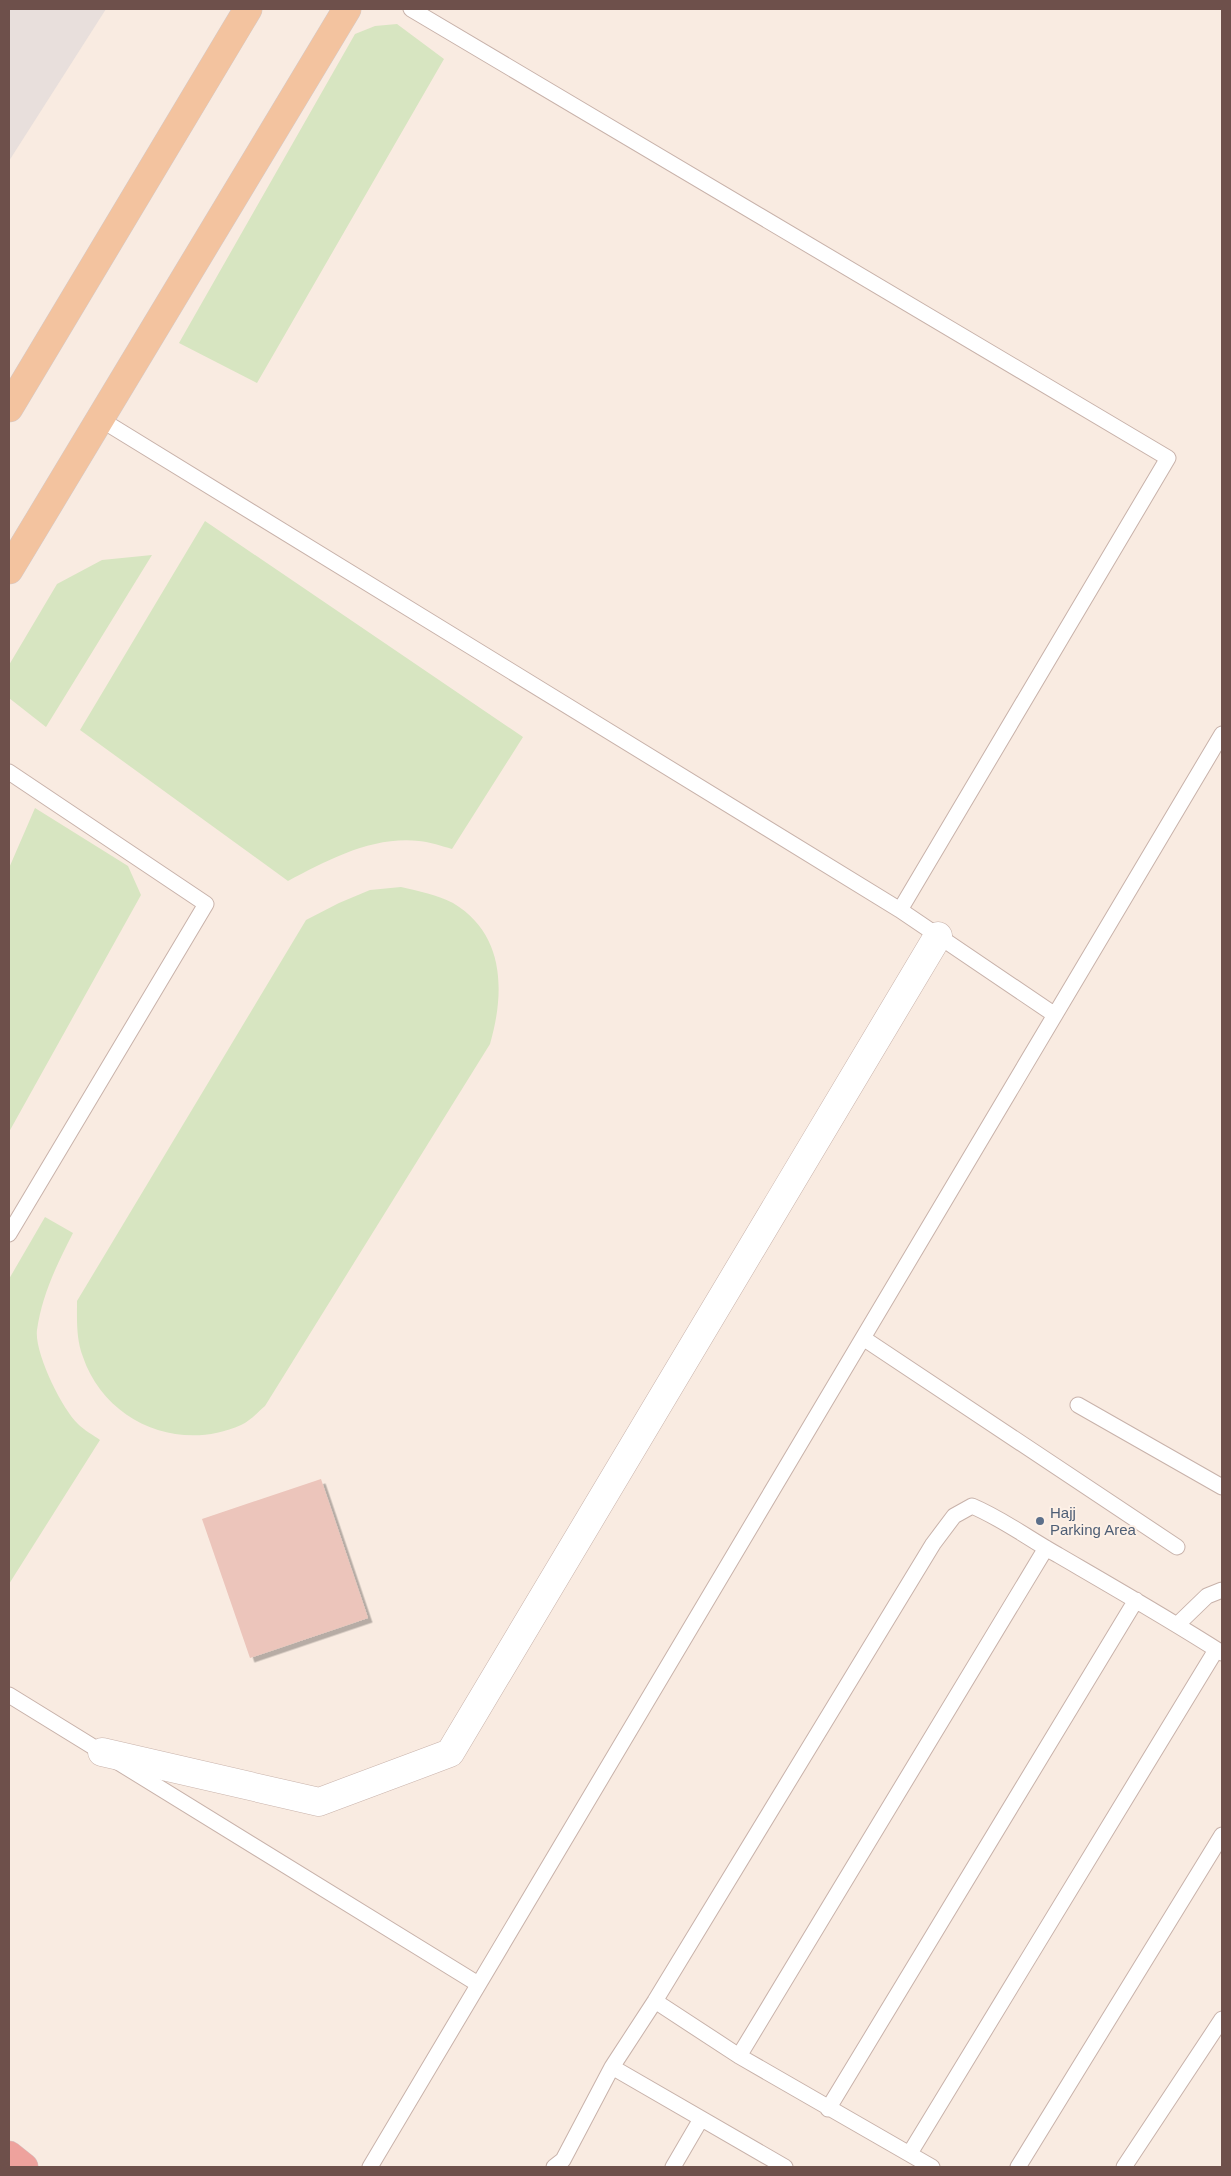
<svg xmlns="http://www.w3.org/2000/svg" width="1231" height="2176" font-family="Arial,sans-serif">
	<defs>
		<filter id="shadow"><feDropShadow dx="4.5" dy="4.5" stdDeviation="0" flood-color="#0004"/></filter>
	</defs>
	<rect width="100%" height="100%" fill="#f9ebe1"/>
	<!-- industrial -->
	<path fill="#e8dfdc" d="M 9,9 L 106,9 L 9,161 Z"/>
	<!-- green -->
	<path fill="#d7e5c1" d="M 397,24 L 444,59 L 257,383 L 179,343 L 355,34 L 375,26 Z
		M 205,521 L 523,737 L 452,849 C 442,846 430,842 419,841 C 372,836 328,860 288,881 L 80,730 Z
		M 152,555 L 46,727 L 9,698 L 9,665 L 57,584 L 102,560 Z
		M 35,808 L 128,866 L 141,895 L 9,1132 L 9,868 Z
		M 401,887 C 418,891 438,895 453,903 C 505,934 505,992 490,1044 L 265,1406 C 258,1412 250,1421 241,1425 C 179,1453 105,1422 83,1357 C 76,1339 77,1320 77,1301 L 306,920 L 339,903 L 370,890 Z
		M 45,1217 L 73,1233 C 57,1264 42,1295 37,1330 C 34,1352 62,1409 78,1424 C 84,1430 93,1435 100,1440 L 9,1584 L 9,1279 Z"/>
	<!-- building -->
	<path fill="#ecc5bb" filter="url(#shadow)" d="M 321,1479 L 368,1618 L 250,1658 L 202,1519 Z"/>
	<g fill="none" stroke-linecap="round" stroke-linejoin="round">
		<defs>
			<path id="service" d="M 411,9 L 1168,458 L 900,910
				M 100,419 L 900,910 L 1055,1015
				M 9,772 L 206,904 L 9,1234
				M 863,1338 L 1177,1547
				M 1078,1405 L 1222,1487
				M 1178,1624 L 1207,1596 L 1222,1590
				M 9,1695 L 478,1984
				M 655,2001 L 739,2056 L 932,2167
				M 739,2056 L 1046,1548
				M 612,2067 L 655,2001 L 933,1544 L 954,1516 L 972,1506 C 1003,1519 1029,1539 1058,1555 C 1113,1587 1169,1619 1222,1653
				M 828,2109 L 1136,1600
				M 910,2153 L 1216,1650
				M 370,2167 L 1222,734
				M 554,2167 L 563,2160 L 612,2067 L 785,2167
				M 673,2167 L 701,2119
				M 1018,2167 L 1222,1835
				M 1124,2167 L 1222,2019"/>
			<path id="minor" d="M 102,1752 L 319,1802 L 450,1753 L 938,936"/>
			<path id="primary" d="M 9,408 L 248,9
				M 9,570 L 347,9"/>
			<path id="motorway" d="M 9,2155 L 24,2167"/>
		</defs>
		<!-- service casing -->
		<use href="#service" stroke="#c8b2aa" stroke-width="17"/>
		<!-- minor casing -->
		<use href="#minor" stroke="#c8b2aa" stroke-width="29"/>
		<!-- primary casing -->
		<use href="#primary" stroke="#d4cac9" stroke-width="29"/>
		<!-- motorway casing -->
		<use href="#motorway" stroke="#d4cac9" stroke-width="29"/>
		<!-- service -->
		<use href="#service" stroke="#fff" stroke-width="15"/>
		<!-- minor -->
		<use href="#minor" stroke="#fff" stroke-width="28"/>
		<!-- primary -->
		<use href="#primary" stroke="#f3c39f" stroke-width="28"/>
		<!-- motorway -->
		<use href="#motorway" stroke="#eea29d" stroke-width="28"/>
	</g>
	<!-- markers -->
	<circle fill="#5c6f8a" stroke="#fdf0e6" stroke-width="2" cx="1040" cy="1521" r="5"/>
	<g text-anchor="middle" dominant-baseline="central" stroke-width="4" stroke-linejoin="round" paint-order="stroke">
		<!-- service labels -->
		<g font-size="15" fill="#4e5e75" stroke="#fdf0e6" text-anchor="start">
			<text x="1050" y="1512">Hajj<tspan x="1050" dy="17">Parking Area</tspan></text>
		</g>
	</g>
	<!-- border -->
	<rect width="1231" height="2176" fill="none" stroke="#6e504b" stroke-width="20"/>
</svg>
